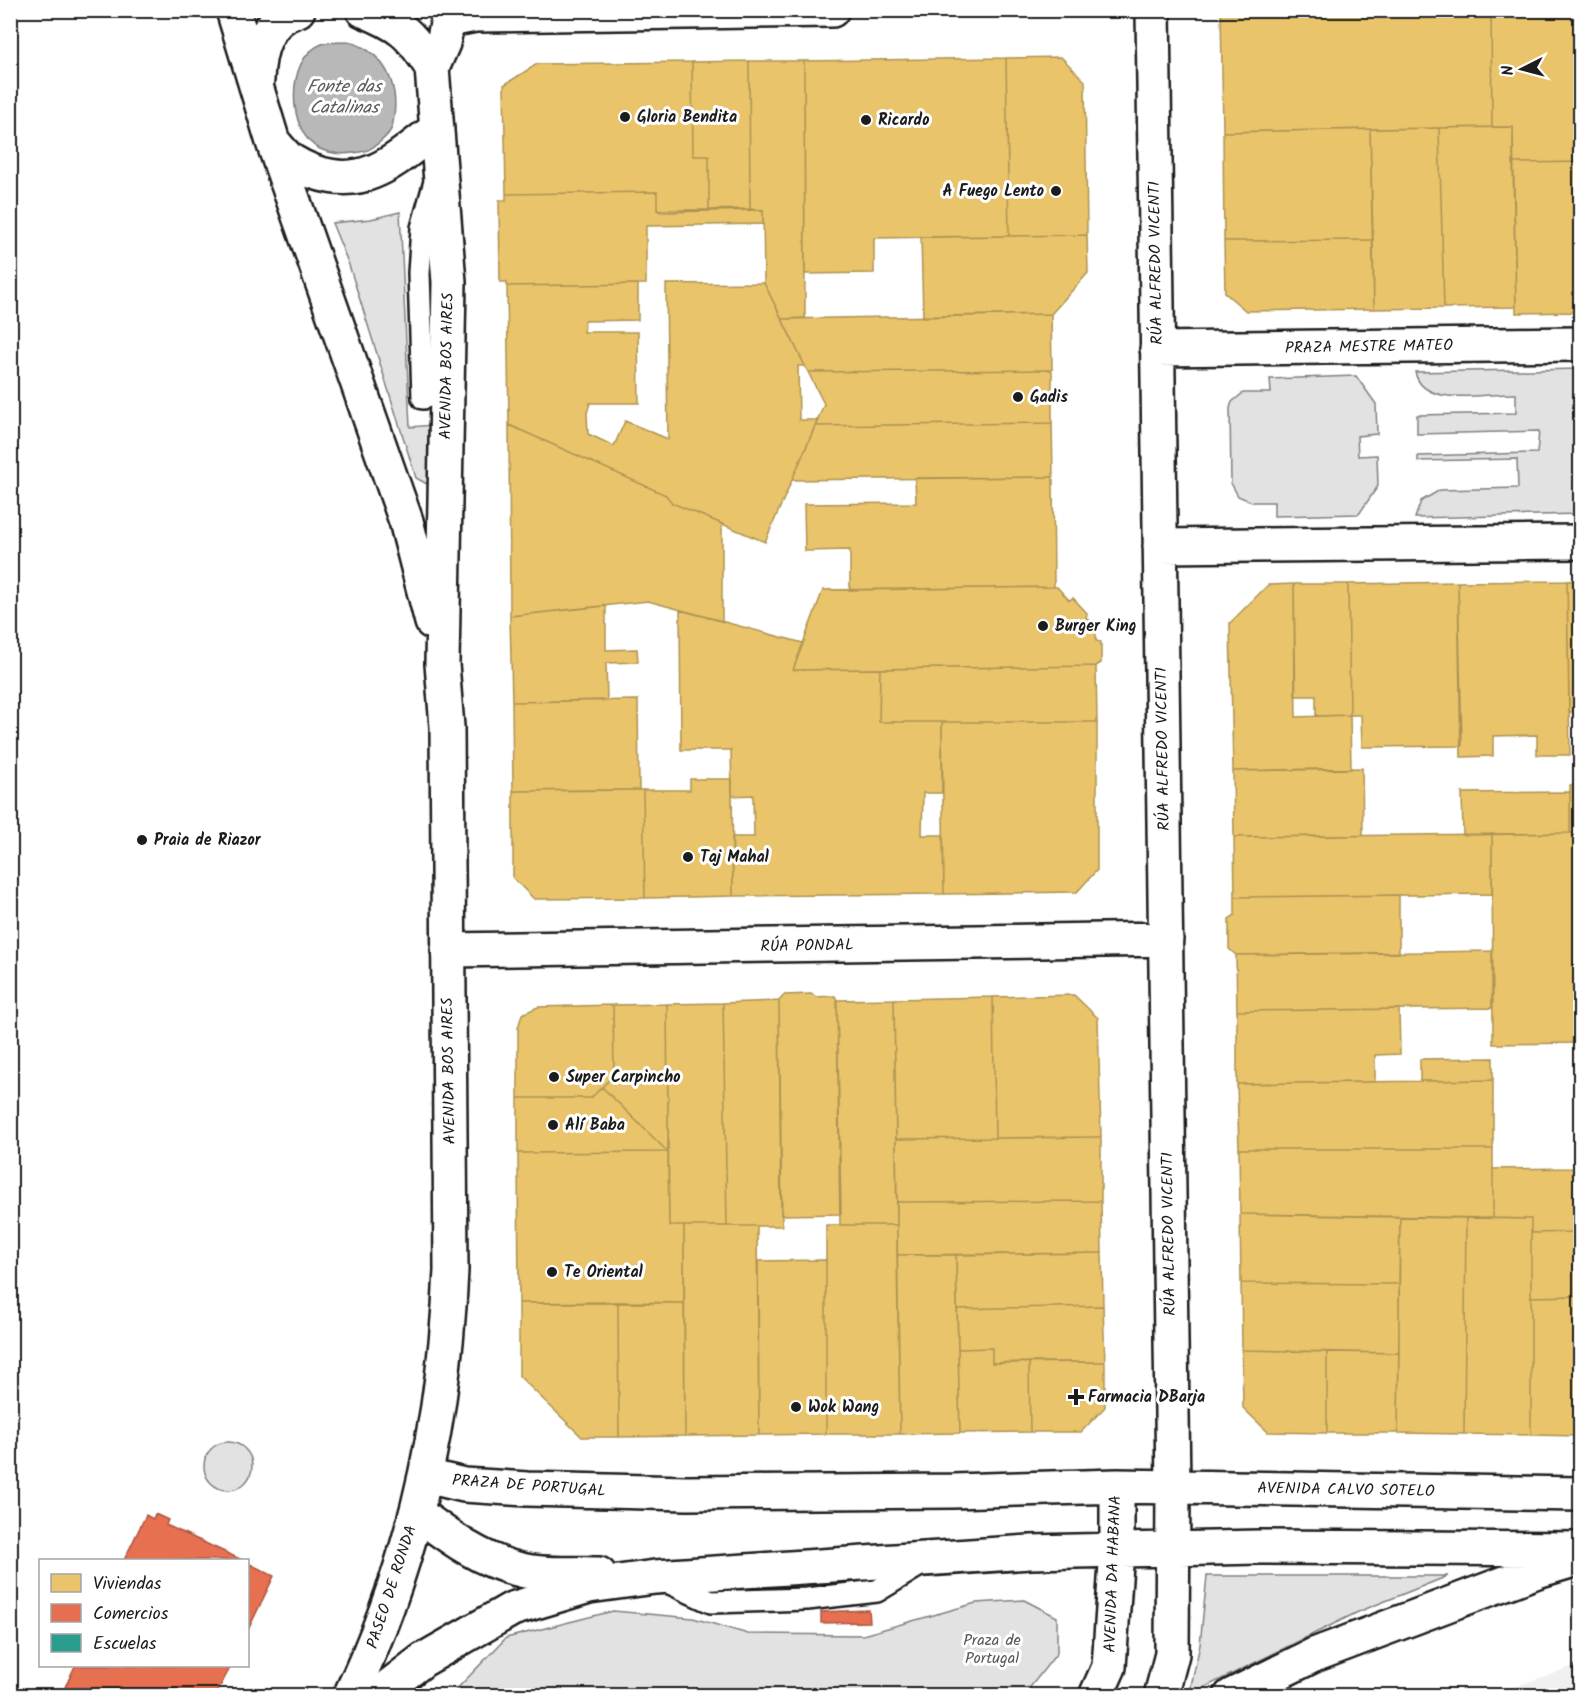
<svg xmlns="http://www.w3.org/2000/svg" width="1591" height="1706" font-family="Kalam,sans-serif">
	<rect width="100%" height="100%" fill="#fff"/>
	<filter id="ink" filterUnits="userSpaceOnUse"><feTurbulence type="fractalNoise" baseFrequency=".0167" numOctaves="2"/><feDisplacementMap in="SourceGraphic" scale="12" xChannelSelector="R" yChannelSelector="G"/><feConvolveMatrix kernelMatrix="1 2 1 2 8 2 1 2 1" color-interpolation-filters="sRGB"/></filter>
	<g filter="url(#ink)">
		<!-- built -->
		<path fill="#f0f0f0" d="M 1580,1665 L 1580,1695 L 1488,1696 L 1574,1666 Z"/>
		<!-- green -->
		<path fill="#e2e2e2" stroke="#7f7f7f" stroke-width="1.5" d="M 400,212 L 410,427 L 434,425 L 436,476 L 427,484 L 416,478 L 349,265 L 332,223 L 371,219 Z
			M 1580,369 L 1580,514 L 1415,518 L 1421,501 L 1440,490 L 1518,488 L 1517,459 L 1418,461 L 1418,456 L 1537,453 L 1539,431 L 1417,434 L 1417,415 L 1516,413 L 1516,394 C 1488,392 1423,410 1415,372 Z
			M 1356,376 L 1376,404 L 1377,434 L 1357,436 L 1358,456 L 1377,455 L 1378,486 L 1359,514 L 1274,516 L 1274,502 L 1252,502 L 1238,496 L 1231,483 L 1230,408 L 1232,402 L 1243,393 L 1271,393 L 1270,379 Z
			M204 1466a24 24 0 1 1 48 0a24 24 0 1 1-48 0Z
			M 1207,1576 L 1448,1576 L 1358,1612 L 1189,1695 L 1200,1645 Z
			M 1024,1600 L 1057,1617 L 1057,1653 L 1024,1695 L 451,1695 L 506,1638 L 613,1611 L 693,1618 L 748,1634 L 863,1635 L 976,1603 Z"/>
		<!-- water -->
		<path fill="#b8b8b8" stroke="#7a7a7a" stroke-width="1.5" d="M 350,42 C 388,54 401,89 392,127 C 390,135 373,149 365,151 C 350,154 336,156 320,149 C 287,134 284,58 322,44 C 330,41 342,43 350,42 Z"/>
		<!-- homes -->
		<path fill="#e9c46a" stroke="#ac9253" stroke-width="1.5" d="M 1221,10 L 1491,10 L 1492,127 L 1223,132 Z
			M 1491,10 L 1580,10 L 1580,162 L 1513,163 L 1513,127 L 1492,127 Z
			M 1061,57 L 1085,81 L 1087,235 L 1009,236 L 1006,58 Z
			M 1006,58 L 1009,236 L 874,238 L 874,273 L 805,274 L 804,61 Z
			M 749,61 L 804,61 L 805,318 L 782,319 L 764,283 L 763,210 L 750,209 Z
			M 749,61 L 750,209 L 709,210 L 709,156 L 693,156 L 692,62 Z
			M 692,62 L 693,156 L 709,156 L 709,210 L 657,210 L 657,192 L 506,194 L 504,85 L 537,64 Z
			M 1513,127 L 1516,307 L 1444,308 L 1439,128 Z
			M 1439,128 L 1444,308 L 1374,309 L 1370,129 Z
			M 1370,129 L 1373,240 L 1224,241 L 1223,132 Z
			M 1580,162 L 1580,312 L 1516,313 L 1513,163 Z
			M 657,192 L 657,210 L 661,212 L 763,210 L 763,224 L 646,226 L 646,284 L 507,286 L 507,282 L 500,282 L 499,200 L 506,200 L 506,194 Z
			M 1087,235 L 1088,273 L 1051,314 L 923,317 L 921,237 Z
			M 1373,240 L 1374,309 L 1246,311 L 1225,293 L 1224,241 Z
			M 764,283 L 805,366 L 798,366 L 799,420 L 818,420 L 765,542 L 672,503 L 666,495 L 509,425 L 507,286 L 638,284 L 638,320 L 584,321 L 584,332 L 638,332 L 639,403 L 590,403 L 587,413 L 588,434 L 614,446 L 625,421 L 668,439 L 666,284 Z
			M 1051,314 L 1052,370 L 808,372 L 782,319 Z
			M 1052,370 L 1052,423 L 815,426 L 824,404 L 808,372 Z
			M 1052,423 L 1053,477 L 792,480 L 815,426 Z
			M 509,425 L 666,495 L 672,503 L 722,524 L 722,621 L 648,601 L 510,616 Z
			M 1053,477 L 1054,587 L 850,590 L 850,550 L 805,551 L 804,504 L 916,503 L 915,478 Z
			M 1580,580 L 1580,712 L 1569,712 L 1567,581 Z
			M 1567,581 L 1570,755 L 1537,755 L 1537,735 L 1493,736 L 1493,756 L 1461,757 L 1458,582 Z
			M 1458,582 L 1462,746 L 1362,747 L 1361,715 L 1350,715 L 1348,584 Z
			M 1294,584 L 1348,584 L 1350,715 L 1316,716 L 1316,696 L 1295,696 Z
			M 1294,584 L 1296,717 L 1350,715 L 1351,769 L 1233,771 L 1230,623 L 1268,585 Z
			M 1054,587 L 1057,587 L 1069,600 L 1073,598 L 1087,613 L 1086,619 L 1096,622 L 1096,641 L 1101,642 L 1101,663 L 1096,666 L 793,670 L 823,590 Z
			M 606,606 L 606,650 L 637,649 L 638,662 L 606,663 L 607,700 L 512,702 L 510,616 Z
			M 680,610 L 803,643 L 793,670 L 880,669 L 879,722 L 942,722 L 942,793 L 923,793 L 922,835 L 943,835 L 944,894 L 733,896 L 732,837 L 754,837 L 753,795 L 732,796 L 731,750 L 681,750 Z
			M 1096,666 L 1097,722 L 879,722 L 880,669 Z
			M 638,700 L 639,790 L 513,791 L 512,702 Z
			M 942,722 L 1097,722 L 1097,870 L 1077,892 L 944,894 Z
			M 1362,768 L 1363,836 L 1234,837 L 1233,771 Z
			M 690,779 L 732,779 L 733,896 L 645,898 L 643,790 L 690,790 Z
			M 1570,785 L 1580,785 L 1580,833 L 1570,833 Z
			M 591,790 L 643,790 L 645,898 L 534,899 L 513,878 L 513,791 Z
			M 1570,792 L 1570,833 L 1463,835 L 1462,793 Z
			M 1570,833 L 1580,833 L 1580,1043 L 1493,1044 L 1492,834 Z
			M 1492,834 L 1492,894 L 1235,897 L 1234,837 Z
			M 1399,895 L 1399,953 L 1236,955 L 1229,949 L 1229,919 L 1235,915 L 1235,897 Z
			M 1492,951 L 1492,1008 L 1237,1011 L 1236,955 Z
			M 812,994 L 816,997 L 835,996 L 837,1000 L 841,1214 L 781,1215 L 779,1001 L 784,995 Z
			M 1074,995 L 1098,1018 L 1101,1137 L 995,1138 L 993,997 Z
			M 993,997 L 995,1138 L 896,1139 L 894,999 Z
			M 894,999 L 897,1225 L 840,1225 L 837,1000 Z
			M 779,1001 L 782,1226 L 727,1226 L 723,1003 Z
			M 723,1003 L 727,1226 L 669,1226 L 667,1004 Z
			M 667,1004 L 668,1110 L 668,1152 L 602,1087 L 614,1075 L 613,1005 Z
			M 613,1005 L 614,1075 L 591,1098 L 518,1098 L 518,1028 L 522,1014 L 538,1007 Z
			M 1399,1009 L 1400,1054 L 1375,1055 L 1375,1082 L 1237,1084 L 1237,1011 Z
			M 1574,1043 L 1580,1043 L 1580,1168 L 1575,1168 Z
			M 1493,1058 L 1493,1080 L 1420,1081 L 1420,1059 Z
			M 1493,1080 L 1493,1149 L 1239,1149 L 1237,1084 Z
			M 602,1087 L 668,1152 L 518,1153 L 518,1098 L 591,1098 Z
			M 1101,1137 L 1101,1201 L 897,1202 L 896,1139 Z
			M 1239,1149 L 1493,1149 L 1493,1218 L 1240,1214 Z
			M 668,1152 L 669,1226 L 684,1226 L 684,1303 L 519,1303 L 518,1153 Z
			M 1575,1168 L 1580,1168 L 1580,1232 L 1531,1233 L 1531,1219 L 1493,1218 L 1493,1169 Z
			M 1101,1201 L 1102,1253 L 897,1255 L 897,1202 Z
			M 1240,1214 L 1400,1217 L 1399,1284 L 1241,1283 Z
			M 1400,1217 L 1466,1218 L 1464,1434 L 1398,1433 Z
			M 1466,1218 L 1531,1219 L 1531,1435 L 1464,1434 Z
			M 826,1225 L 897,1225 L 900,1434 L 826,1434 Z
			M 684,1226 L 757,1226 L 759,1435 L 685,1436 Z
			M 1580,1232 L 1580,1296 L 1531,1297 L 1531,1233 Z
			M 1102,1253 L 1103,1306 L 957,1309 L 956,1255 Z
			M 897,1255 L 956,1255 L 960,1433 L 900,1434 Z
			M 826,1260 L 826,1434 L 759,1435 L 758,1261 Z
			M 1241,1283 L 1399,1284 L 1399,1353 L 1242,1350 Z
			M 1577,1296 L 1580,1296 L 1580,1436 L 1531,1435 L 1531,1297 Z
			M 618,1302 L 619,1437 L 582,1437 L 519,1376 L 519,1303 Z
			M 618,1302 L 684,1303 L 685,1436 L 619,1437 Z
			M 1103,1306 L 1105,1362 L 992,1363 L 992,1348 L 958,1349 L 957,1309 Z
			M 992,1348 L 992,1363 L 1029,1362 L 1030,1432 L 960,1433 L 958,1349 Z
			M 1242,1350 L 1327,1352 L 1327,1433 L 1268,1432 L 1243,1408 Z
			M 1327,1352 L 1399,1353 L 1398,1433 L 1327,1433 Z
			M 1029,1362 L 1105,1362 L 1105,1407 L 1081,1432 L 1030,1432 Z"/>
		<!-- shops -->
		<path fill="#e76f51" stroke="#aa5641" stroke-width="1.5" d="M 155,1514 L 168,1520 L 166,1525 L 242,1560 L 124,1560 L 146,1515 L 153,1519 Z
			M 248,1563 L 274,1576 L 248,1630 Z
			M 869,1610 L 870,1622 L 821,1623 L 821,1612 Z
			M 75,1666 L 231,1666 L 215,1696 L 61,1696 Z"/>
		<!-- schools -->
		<path fill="#2a9d8f" stroke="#26766c" stroke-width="1.5" d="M 1580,1665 L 1580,1696 L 1575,1696 L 1574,1666 Z"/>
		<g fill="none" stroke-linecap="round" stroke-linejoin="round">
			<defs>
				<path id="lane" d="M 423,398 L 419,273 L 422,228 L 434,185
					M 661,1579 L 711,1602 L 807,1599 L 877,1591 L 923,1563"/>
				<path id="street" d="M 1153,10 L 1173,1487 L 1172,1654 L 1161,1696
					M 449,20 L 475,15 L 832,10
					M 1157,349 L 1580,344
					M 1160,546 L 1580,542
					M 448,950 L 1166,939
					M 426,1476 L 464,1485 L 527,1489 L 687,1493 L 953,1491 L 1117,1486 L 1580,1494
					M 417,1513 C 449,1537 481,1561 521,1570 C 545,1576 574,1573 599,1574
					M 376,1696 L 423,1660 L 512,1609 L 589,1586 L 655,1577 L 1030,1552 L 1259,1547 L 1580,1549
					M 1096,1696 L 1109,1667 L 1117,1550 L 1117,1486
					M 1231,1696 L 1314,1655 L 1537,1571 L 1577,1559"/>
				<path id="secondary" d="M 233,10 L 273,142 L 406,521 L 432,622
					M 432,68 L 443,43 L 450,10
					M 257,80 C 258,50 266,19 298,10
					M 273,142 C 279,148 286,158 293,162 C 316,176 346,183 372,172 C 396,163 416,143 437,129
					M 350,1696 C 414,1562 445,1418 451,1270 L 447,727 L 442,664 L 449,282 L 432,68 C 411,34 401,25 363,10"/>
			</defs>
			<!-- lane casing -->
			<use href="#lane" stroke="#1c1c1c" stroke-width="26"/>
			<!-- street casing -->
			<use href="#street" stroke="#1c1c1c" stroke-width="38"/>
			<!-- secondary casing -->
			<use href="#secondary" stroke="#1c1c1c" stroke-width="38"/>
			<!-- lane -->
			<use href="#lane" stroke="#fff" stroke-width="21"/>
			<!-- street -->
			<use href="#street" stroke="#fff" stroke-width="33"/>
			<!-- secondary -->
			<use href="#secondary" stroke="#fff" stroke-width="33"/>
		</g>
	</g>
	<!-- markers -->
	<g fill="#1c1c1c" stroke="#fff" stroke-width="2">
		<circle cx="625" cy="117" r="6"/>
		<circle cx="866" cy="120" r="6"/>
		<circle cx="1056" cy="191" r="6"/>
		<circle cx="1018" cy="397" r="6"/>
		<circle cx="1043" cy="626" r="6"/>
		<circle cx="142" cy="840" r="6"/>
		<circle cx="688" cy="857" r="6"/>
		<circle cx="554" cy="1077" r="6"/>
		<circle cx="553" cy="1125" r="6"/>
		<circle cx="552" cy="1272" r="6"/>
		<path d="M1073 1388h6v6h6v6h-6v6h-6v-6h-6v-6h6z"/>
		<circle cx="796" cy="1407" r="6"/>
	</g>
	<g text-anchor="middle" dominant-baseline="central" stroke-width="6" stroke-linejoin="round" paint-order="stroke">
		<!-- poi labels -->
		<g font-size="16" font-weight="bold" fill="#1c1c1c" stroke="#fff" text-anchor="start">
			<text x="637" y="117">Gloria Bendita</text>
			<text x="878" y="120">Ricardo</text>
			<text x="1044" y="191" text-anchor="end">A Fuego Lento</text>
			<text x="1030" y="397">Gadis</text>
			<text x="1055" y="626">Burger King</text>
			<text x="154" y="840">Praia de Riazor</text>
			<text x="700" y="857">Taj Mahal</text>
			<text x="566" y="1077">Super Carpincho</text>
			<text x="565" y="1125">Alí Baba</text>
			<text x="564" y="1272">Te Oriental</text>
			<text x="1088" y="1397">Farmacia DBarja</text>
			<text x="808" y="1407">Wok Wang</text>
		</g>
		<!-- street labels -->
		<g font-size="16" fill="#1c1c1c" stroke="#fff">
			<text transform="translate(1156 263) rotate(-91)">RÚA ALFREDO VICENTI</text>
			<text transform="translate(1369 347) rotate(-1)">PRAZA MESTRE MATEO</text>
			<text transform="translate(447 366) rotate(-89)">AVENIDA BOS AIRES</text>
			<text transform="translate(1163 749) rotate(-91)">RÚA ALFREDO VICENTI</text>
			<text transform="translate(807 946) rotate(-1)">RÚA PONDAL</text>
			<text transform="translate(449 1071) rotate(-91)">AVENIDA BOS AIRES</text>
			<text transform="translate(1169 1234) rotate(-91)">RÚA ALFREDO VICENTI</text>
			<text transform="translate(529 1486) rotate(4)">PRAZA DE PORTUGAL</text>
			<text transform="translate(1346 1490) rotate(1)">AVENIDA CALVO SOTELO</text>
			<text transform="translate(1113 1574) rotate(-88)">AVENIDA DA HABANA</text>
			<text transform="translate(392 1587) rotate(-72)">PASEO DE RONDA</text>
		</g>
		<!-- park labels -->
		<g font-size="16" fill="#575757" stroke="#fff">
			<text x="992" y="1640">Praza de<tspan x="992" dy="18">Portugal</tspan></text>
		</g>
		<!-- water labels -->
		<g font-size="18" font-style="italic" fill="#5a5a5a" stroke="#fff">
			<text x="344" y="87">Fonte das<tspan x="344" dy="21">Catalinas</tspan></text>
		</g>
	</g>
	<!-- margin -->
	<rect width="1591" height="1706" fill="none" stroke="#fff" stroke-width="36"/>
	<rect x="18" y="18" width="1555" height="1670" fill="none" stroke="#1c1c1c" stroke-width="2" filter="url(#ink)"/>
	<!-- legend -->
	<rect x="39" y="1559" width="210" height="108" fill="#ffffff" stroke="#a4a4a4" stroke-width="1.5"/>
	<rect x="51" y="1574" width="30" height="18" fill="#e9c46a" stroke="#a4a4a4" stroke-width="1.5"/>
	<text x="93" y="1589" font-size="18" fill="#1c1c1c">Viviendas</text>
	<rect x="51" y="1604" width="30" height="18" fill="#e76f51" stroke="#a4a4a4" stroke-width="1.5"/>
	<text x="93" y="1619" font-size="18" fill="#1c1c1c">Comercios</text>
	<rect x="51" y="1634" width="30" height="18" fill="#2a9d8f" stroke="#a4a4a4" stroke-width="1.5"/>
	<text x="93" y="1649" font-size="18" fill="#1c1c1c">Escuelas</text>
	<!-- north arrow -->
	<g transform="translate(1522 69) rotate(264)" stroke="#ffffff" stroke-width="4.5" paint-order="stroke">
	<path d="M0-4.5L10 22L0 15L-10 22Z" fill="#1c1c1c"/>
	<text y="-9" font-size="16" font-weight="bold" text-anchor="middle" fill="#1c1c1c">N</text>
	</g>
</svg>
